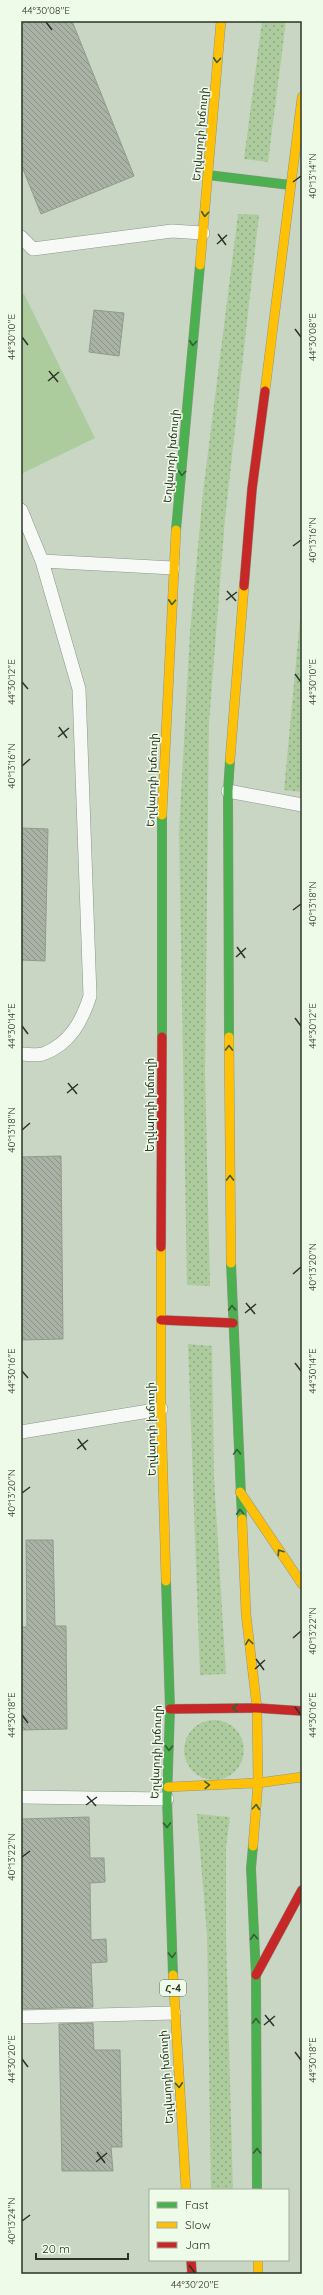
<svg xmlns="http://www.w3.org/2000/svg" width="323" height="2295" font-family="Quicksand,'Noto Sans Armenian',sans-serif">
	<defs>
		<pattern id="grass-dots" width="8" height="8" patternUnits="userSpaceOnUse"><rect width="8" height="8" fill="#adcc9e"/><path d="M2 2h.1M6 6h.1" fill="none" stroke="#8da681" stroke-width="1.8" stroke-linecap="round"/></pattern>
		<pattern id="building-back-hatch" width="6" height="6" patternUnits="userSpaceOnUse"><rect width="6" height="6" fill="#a9b2a4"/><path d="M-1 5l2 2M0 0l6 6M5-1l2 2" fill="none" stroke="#8a9286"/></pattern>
	</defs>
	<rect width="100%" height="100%" fill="#cad6c4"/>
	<!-- grass -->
	<path fill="url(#grass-dots)" d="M 262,21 L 286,21 L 268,162 L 244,159 Z
		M 238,214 L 259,215 L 225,519 L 209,723 L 205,1073 L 210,1286 L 187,1285 L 179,832 L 190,632 L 203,492 Z
		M 302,598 L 302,792 L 284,790 Z
		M 188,1344 L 212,1346 L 214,1478 L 226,1674 L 200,1675 Z
		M184 1750a30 30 0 1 1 60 0a30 30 0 1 1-60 0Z
		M 197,1814 L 230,1817 L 226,1846 L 226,1938 L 233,2190 L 211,2190 L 207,1935 Z"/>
	<!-- garden -->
	<path fill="#adcc9e" d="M 24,294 L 95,438 L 21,474 L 21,296 Z"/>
	<!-- building -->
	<path fill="url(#building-back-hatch)" stroke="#919b8c" d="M 21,21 L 72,21 L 134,176 L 41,214 L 21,164 Z
		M 94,310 L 124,313 L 119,356 L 89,352 Z
		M 21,828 L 48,829 L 45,961 L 21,960 Z
		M 61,1156 L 63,1339 L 21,1340 L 21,1157 Z
		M 26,1540 L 53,1540 L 55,1626 L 66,1626 L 67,1729 L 21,1730 L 21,1627 L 27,1627 Z
		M 89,1817 L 90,1858 L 104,1858 L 105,1882 L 90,1883 L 91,1940 L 106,1939 L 107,1962 L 91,1963 L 93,2007 L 21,2009 L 21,1819 Z
		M 93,2023 L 94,2050 L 120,2050 L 122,2147 L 111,2147 L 113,2171 L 62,2171 L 59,2024 Z"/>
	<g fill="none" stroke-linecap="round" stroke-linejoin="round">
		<defs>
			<path id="lane" d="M 21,237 L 33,249 L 172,231 L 203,233
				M 21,510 L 42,561 L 173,568
				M 228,791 L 302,805
				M 21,1054 C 28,1054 37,1056 43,1054 C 70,1044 82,1021 90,996 L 79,689 L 42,561
				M 21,1432 L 161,1409
				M 21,1797 L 167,1799
				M 21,2017 L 174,2013"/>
			<path id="fast" d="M 208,175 L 290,185
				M 176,530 L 200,265
				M 162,1037 L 162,815
				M 229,1037 L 228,791 L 230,760
				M 231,1263 L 242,1519
				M 166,1581 L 170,1709 L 167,1799 L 173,1975
				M 253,1846 L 251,1868 L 256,1976 L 257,2190"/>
			<path id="slow" d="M 200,265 L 221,21
				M 265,391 L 302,97
				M 230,760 L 244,586
				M 162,815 L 176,530
				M 229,1037 L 231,1263
				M 161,1247 L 161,1409 L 166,1581
				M 240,1492 L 302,1584
				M 242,1519 L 246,1614 L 257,1708 L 258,1783 L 253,1846
				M 168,1787 L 258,1783 L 302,1777
				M 173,1975 L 186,2190
				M 258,2260 L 258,2274"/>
			<path id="jam" d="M 244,586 L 252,489 L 265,391
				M 161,1247 L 162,1037
				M 161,1320 L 233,1323
				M 170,1709 L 257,1708 L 302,1711
				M 256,1975 L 302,1890
				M 191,2260 L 192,2274"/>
		</defs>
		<!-- lane casing -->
		<use href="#lane" stroke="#8c9688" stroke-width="14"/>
		<!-- fast casing -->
		<use href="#fast" stroke="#8c9688" stroke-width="10"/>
		<!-- slow casing -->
		<use href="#slow" stroke="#8c9688" stroke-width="10"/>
		<!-- jam casing -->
		<use href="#jam" stroke="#8c9688" stroke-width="10"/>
		<!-- lane -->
		<use href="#lane" stroke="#f7f9f6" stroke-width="13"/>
		<!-- fast -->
		<use href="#fast" stroke="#4caf50" stroke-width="9"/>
		<!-- slow -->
		<use href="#slow" stroke="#ffc107" stroke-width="9"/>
		<!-- jam -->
		<use href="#jam" stroke="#c62828" stroke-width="9"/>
	</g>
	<!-- one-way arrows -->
	<defs><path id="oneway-chevron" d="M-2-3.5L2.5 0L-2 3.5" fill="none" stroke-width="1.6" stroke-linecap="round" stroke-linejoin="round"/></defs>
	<g stroke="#375f35">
		<use href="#oneway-chevron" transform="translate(217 60) rotate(94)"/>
		<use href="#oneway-chevron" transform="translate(205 214) rotate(95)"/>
		<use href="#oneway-chevron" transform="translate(193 343) rotate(95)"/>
		<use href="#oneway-chevron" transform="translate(182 473) rotate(95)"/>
		<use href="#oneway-chevron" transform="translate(172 602) rotate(93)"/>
		<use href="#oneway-chevron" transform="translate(229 1048) rotate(-90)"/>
		<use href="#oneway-chevron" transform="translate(230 1178) rotate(-90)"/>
		<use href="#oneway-chevron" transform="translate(232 1308) rotate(-92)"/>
		<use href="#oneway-chevron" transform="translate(237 1452) rotate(-92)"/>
		<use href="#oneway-chevron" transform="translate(240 1512) rotate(-93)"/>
		<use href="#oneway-chevron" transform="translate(280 1552) rotate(-124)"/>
		<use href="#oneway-chevron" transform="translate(249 1642) rotate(-97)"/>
		<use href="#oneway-chevron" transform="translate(235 1708) rotate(180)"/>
		<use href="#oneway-chevron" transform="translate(169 1748) rotate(92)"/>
		<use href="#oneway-chevron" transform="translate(207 1785) rotate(-2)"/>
		<use href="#oneway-chevron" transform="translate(256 1807) rotate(-85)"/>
		<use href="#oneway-chevron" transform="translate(167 1825) rotate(88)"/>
		<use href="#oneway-chevron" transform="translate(254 1937) rotate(-93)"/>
		<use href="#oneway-chevron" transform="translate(172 1955) rotate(88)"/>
		<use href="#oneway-chevron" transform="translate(256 2021) rotate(-90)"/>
		<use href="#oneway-chevron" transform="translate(179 2085) rotate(86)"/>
		<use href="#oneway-chevron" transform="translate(257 2151) rotate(-90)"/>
	</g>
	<!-- ticks -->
	<path fill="none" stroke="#2b3427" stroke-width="1.5" d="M 46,22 L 52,30M 293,182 L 301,176M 218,234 L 226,245M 217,244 L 227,235M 295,329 L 301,337M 22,337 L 28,345M 49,371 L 58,382M 48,381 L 59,372M 293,546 L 301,540M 227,591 L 236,601M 226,600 L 237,592M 295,674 L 301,682M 22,682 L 28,689M 59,727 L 67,738M 58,737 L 69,728M 22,766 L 30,759M 293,910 L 301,904M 237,947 L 245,958M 236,957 L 246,948M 295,1018 L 301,1026M 22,1026 L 28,1034M 68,1083 L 77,1094M 67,1093 L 78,1084M 22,1130 L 30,1123M 293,1274 L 301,1267M 246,1303 L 255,1314M 245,1313 L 256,1304M 295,1363 L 301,1371M 22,1371 L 28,1378M 78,1439 L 86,1450M 77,1449 L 88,1440M 22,1493 L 30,1487M 293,1638 L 301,1631M 256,1659 L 264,1670M 255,1669 L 265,1660M 295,1707 L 301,1715M 22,1715 L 28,1723M 87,1796 L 96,1806M 86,1805 L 97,1797M 22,1857 L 30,1851M 265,2015 L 274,2026M 264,2025 L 275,2016M 295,2052 L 301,2060M 22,2059 L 28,2067M 97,2152 L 105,2163M 96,2162 L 107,2153M 22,2221 L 30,2215M 189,2265 L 195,2273"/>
	<g text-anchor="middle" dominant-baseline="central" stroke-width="3" stroke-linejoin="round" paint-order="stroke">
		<!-- shield labels -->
		<rect fill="#effbe9" stroke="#667061" stroke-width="1" x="160" y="1980" width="26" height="16" rx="3"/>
		<g font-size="10" font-weight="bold" fill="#2b3427">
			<text x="173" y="1988">Հ-4</text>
		</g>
		<!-- street labels -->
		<g font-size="11" fill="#2b3427" stroke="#effbe9">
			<text transform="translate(200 134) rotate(-85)">Եղվարդի խճուղի</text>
			<text transform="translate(171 456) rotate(-85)">Եղվարդի խճուղի</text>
			<text transform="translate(152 780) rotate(-88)">Եղվարդի խճուղի</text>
			<text transform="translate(150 1105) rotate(-90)">Եղվարդի խճուղի</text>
			<text transform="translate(151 1429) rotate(-91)">Եղվարդի խճուղի</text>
			<text transform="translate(156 1752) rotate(-88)">Եղվարդի խճուղի</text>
			<text transform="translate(166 2077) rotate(-94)">Եղվարդի խճուղի</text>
		</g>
	</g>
	<!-- border -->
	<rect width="323" height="2295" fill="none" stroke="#effbe9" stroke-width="44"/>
	<!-- legend -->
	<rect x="149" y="2189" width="140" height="72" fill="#effbe9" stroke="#a1ab9b"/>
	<rect x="157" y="2202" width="20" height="6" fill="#4caf50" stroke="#a1ab9b"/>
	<text x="185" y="2209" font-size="12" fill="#2b3427">Fast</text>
	<rect x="157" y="2222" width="20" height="6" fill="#ffc107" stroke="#a1ab9b"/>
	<text x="185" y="2229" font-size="12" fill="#2b3427">Slow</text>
	<rect x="157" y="2242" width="20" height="6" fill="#c62828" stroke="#a1ab9b"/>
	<text x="185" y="2249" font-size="12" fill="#2b3427">Jam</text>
	<!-- scale -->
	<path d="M36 2253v6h92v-6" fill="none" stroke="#2b3427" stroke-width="2"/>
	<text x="42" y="2253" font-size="12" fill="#2b3427" stroke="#effbe9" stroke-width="3" paint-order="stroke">20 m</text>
	<rect x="22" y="22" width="279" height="2251" fill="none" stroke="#2b3427" stroke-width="1.5"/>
	<g font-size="10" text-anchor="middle" fill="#2b3427">
		<text x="46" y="14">44°30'08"E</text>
		<text transform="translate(312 176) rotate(-90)" y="4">40°13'14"N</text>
		<text transform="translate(11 337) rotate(-90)" y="4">44°30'10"E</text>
		<text transform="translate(312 337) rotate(-90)" y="4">44°30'08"E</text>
		<text transform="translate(312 540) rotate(-90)" y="4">40°13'16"N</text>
		<text transform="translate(11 682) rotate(-90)" y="4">44°30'12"E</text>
		<text transform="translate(312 682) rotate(-90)" y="4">44°30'10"E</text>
		<text transform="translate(11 766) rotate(-90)" y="4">40°13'16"N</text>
		<text transform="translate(312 904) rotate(-90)" y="4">40°13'18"N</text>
		<text transform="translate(11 1026) rotate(-90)" y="4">44°30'14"E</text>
		<text transform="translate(312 1026) rotate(-90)" y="4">44°30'12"E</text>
		<text transform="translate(11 1130) rotate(-90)" y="4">40°13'18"N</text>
		<text transform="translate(312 1267) rotate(-90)" y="4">40°13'20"N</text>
		<text transform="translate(11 1371) rotate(-90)" y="4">44°30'16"E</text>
		<text transform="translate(312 1371) rotate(-90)" y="4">44°30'14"E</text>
		<text transform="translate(11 1493) rotate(-90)" y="4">40°13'20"N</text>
		<text transform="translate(312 1631) rotate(-90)" y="4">40°13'22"N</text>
		<text transform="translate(11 1715) rotate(-90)" y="4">44°30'18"E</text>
		<text transform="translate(312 1715) rotate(-90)" y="4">44°30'16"E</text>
		<text transform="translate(11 1857) rotate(-90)" y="4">40°13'22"N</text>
		<text transform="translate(11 2059) rotate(-90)" y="4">44°30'20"E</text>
		<text transform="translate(312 2060) rotate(-90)" y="4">44°30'18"E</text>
		<text transform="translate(11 2221) rotate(-90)" y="4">40°13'24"N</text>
		<text x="195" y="2288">44°30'20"E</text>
	</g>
</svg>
